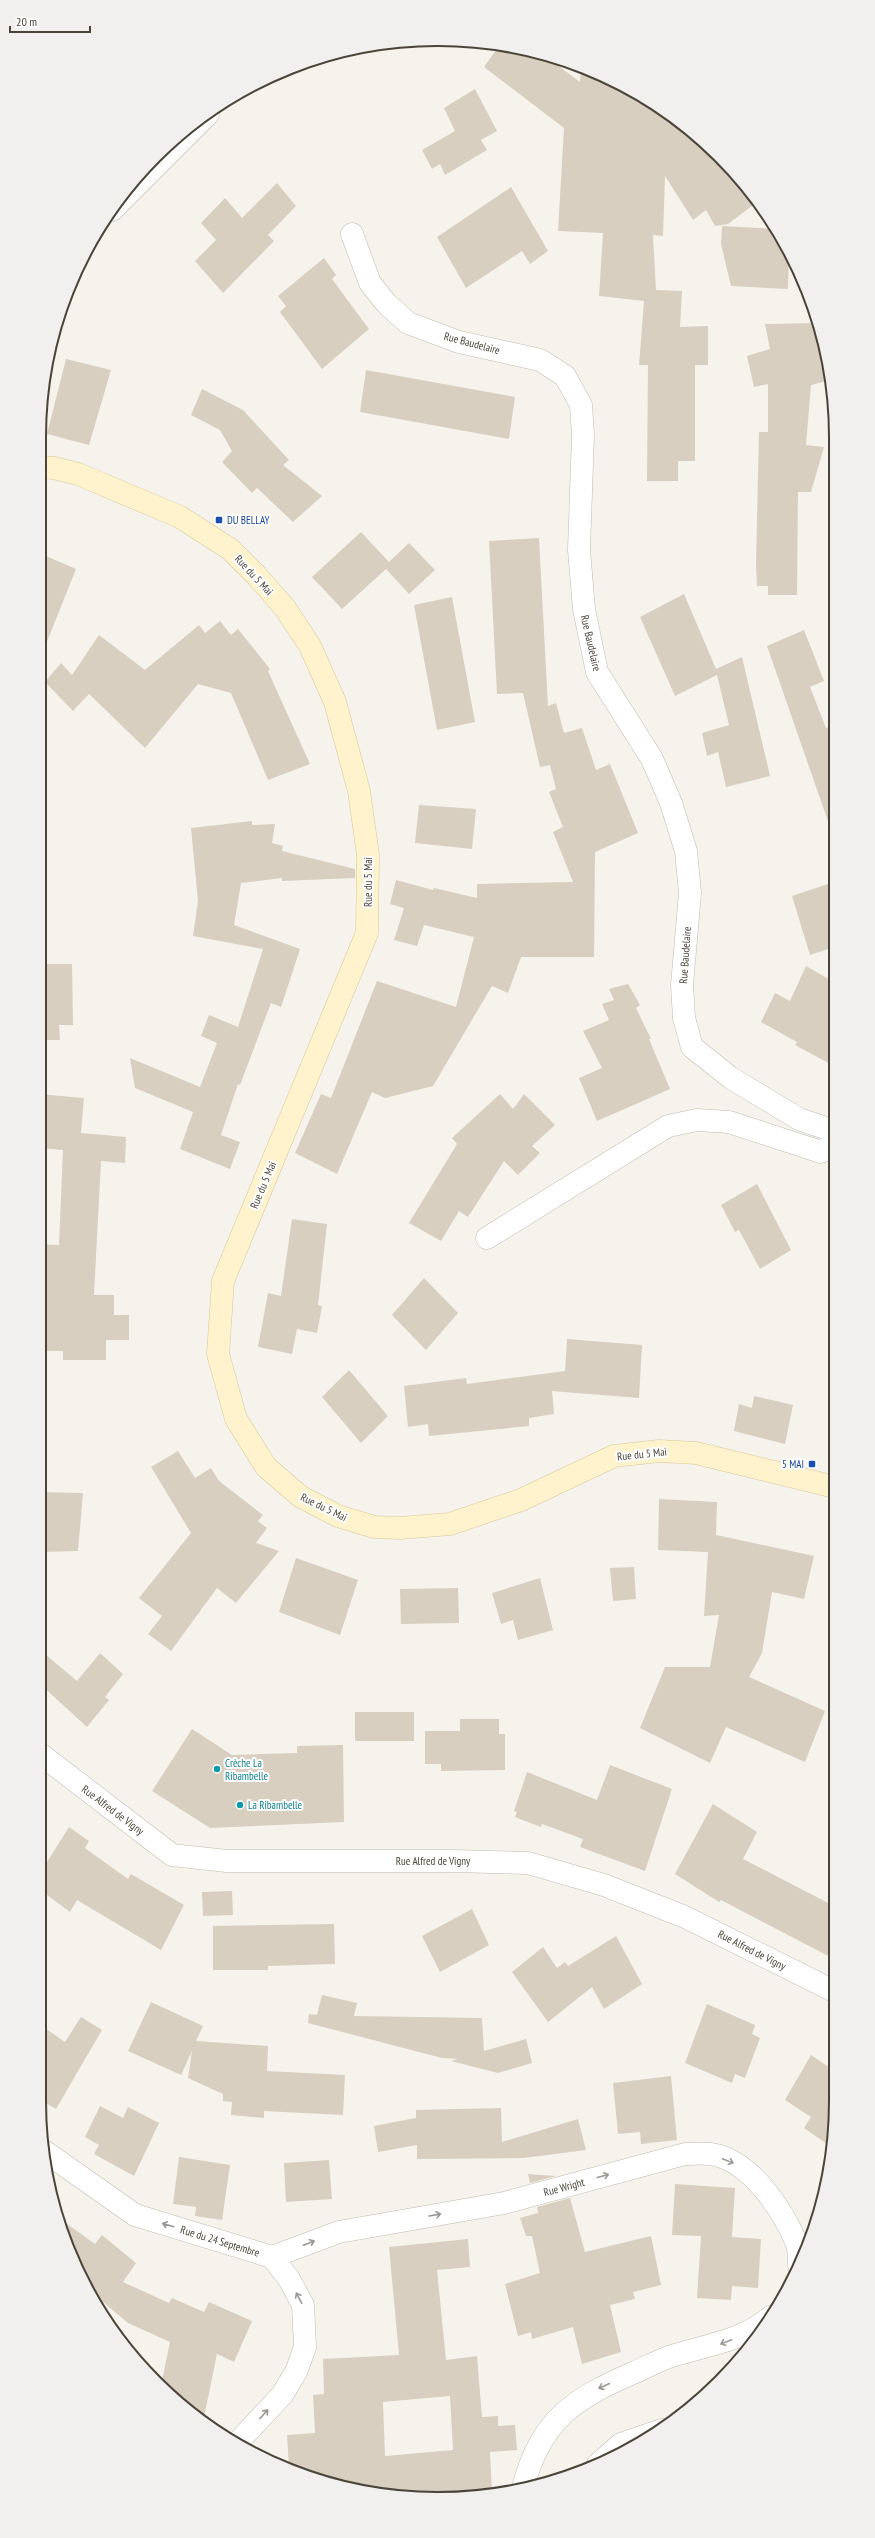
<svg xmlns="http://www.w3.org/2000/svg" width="875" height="2538" font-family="'PT Sans Narrow',sans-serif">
	<rect width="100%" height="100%" fill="#f6f3ec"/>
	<!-- building -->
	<path fill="#d8cfc1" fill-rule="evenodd" d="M 499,46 L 541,53 L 580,82 L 581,66 L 590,69 L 659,106 L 737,175 L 757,202 L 728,224 L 715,226 L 706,210 L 693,220 L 665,176 L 663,236 L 653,235 L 656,290 L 682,291 L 680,327 L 708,326 L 708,365 L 695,365 L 695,461 L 678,461 L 678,481 L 647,481 L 648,365 L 639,365 L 644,301 L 599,296 L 603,233 L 558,231 L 564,128 L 484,67 Z
		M 475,89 L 497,131 L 481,140 L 487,150 L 445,175 L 440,164 L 432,169 L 422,150 L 455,131 L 444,108 Z
		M 277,183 L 296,206 L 268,235 L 274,241 L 223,293 L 195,261 L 216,240 L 201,223 L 225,198 L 242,218 Z
		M 511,187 L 548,251 L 530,264 L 522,251 L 466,288 L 437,237 Z
		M 722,226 L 776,229 L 789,252 L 788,289 L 731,286 L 721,244 Z
		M 324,258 L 336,275 L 332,279 L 369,329 L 322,369 L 280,312 L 286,306 L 278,296 Z
		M 816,323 L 831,380 L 811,385 L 806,445 L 824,447 L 811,492 L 798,492 L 797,595 L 768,595 L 768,586 L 757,586 L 756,563 L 759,432 L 768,432 L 768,384 L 754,387 L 747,356 L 770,349 L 765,324 Z
		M 66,359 L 111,370 L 89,445 L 47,434 Z
		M 366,370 L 515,397 L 509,439 L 360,412 Z
		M 202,389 L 243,410 L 289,460 L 283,465 L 322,496 L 293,522 L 257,488 L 252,493 L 222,462 L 232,451 L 220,430 L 191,415 Z
		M 361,532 L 389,562 L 409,543 L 435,570 L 409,594 L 386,569 L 342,609 L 312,577 Z
		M 539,538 L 548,706 L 556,703 L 564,733 L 582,728 L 596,770 L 610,764 L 638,833 L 595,852 L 594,957 L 521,957 L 508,993 L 492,986 L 433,1086 L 385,1098 L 372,1092 L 337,1174 L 295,1153 L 321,1094 L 331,1098 L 377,981 L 456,1007 L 474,937 L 424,925 L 417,946 L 394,940 L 404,908 L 390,904 L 396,880 L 433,890 L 434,888 L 477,898 L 477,884 L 573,882 L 553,832 L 563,827 L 549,792 L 556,789 L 550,765 L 540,767 L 523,693 L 497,694 L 489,541 Z
		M 39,553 L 76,569 L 40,659 L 39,659 Z
		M 684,594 L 716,669 L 742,657 L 770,776 L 726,787 L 718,752 L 707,756 L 702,733 L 729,725 L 717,675 L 675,696 L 640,617 Z
		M 452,597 L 475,722 L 437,730 L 414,605 Z
		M 220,621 L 231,635 L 238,629 L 270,669 L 268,671 L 310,764 L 268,780 L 231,693 L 198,684 L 145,748 L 89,694 L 73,711 L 45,682 L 61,663 L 72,675 L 99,635 L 145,670 L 199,625 L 205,633 Z
		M 804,630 L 824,681 L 810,687 L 826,728 L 833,726 L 833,827 L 830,827 L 767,646 Z
		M 419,805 L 476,809 L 472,849 L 415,843 Z
		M 252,821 L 252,825 L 275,824 L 272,843 L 283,846 L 282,851 L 355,869 L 355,878 L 282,881 L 282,878 L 241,883 L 234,925 L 300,949 L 281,1007 L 271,1003 L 240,1085 L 238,1084 L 221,1135 L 240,1142 L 230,1169 L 180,1149 L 193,1112 L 135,1088 L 130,1058 L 200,1087 L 217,1043 L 201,1036 L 209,1015 L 238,1027 L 263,949 L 193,936 L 198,901 L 191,828 Z
		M 834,882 L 834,947 L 810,955 L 792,896 Z
		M 39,964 L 72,964 L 73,1025 L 59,1025 L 60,1040 L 39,1040 Z
		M 806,966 L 834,982 L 834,1066 L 795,1045 L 797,1042 L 761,1022 L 775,993 L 790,1001 Z
		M 628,984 L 640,1005 L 636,1008 L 651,1039 L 649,1039 L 670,1089 L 597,1121 L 579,1078 L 602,1068 L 583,1031 L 609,1020 L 602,1004 L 614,1000 L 609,989 Z
		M 39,1094 L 84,1098 L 81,1133 L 126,1137 L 125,1163 L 101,1161 L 94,1295 L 114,1295 L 114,1315 L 129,1315 L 129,1340 L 106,1340 L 106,1360 L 63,1360 L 63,1351 L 39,1351 L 39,1244 L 59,1245 L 63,1150 L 39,1148 Z
		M 500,1094 L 513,1109 L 524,1094 L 555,1125 L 532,1146 L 540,1153 L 518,1175 L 504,1161 L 468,1217 L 459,1211 L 441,1241 L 409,1223 L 457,1144 L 452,1138 Z
		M 757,1184 L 791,1250 L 760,1269 L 739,1230 L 735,1232 L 721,1205 Z
		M 292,1219 L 327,1224 L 318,1305 L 322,1306 L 317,1333 L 297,1329 L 292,1354 L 258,1347 L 268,1293 L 281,1296 Z
		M 424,1278 L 458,1313 L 426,1350 L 392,1315 Z
		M 567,1339 L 642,1345 L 639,1398 L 552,1391 L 554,1414 L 529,1418 L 529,1426 L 429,1436 L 428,1424 L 408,1427 L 404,1386 L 466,1378 L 467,1384 L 565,1371 Z
		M 349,1370 L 388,1416 L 361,1443 L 322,1397 Z
		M 754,1396 L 793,1405 L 785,1444 L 734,1431 L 739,1404 L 752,1408 Z
		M 178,1451 L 195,1478 L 211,1468 L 219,1481 L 263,1515 L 258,1521 L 267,1528 L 256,1543 L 279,1551 L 236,1603 L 217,1588 L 171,1651 L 148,1634 L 162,1616 L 139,1598 L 191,1533 L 151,1467 Z
		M 39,1492 L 83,1493 L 78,1551 L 39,1552 Z
		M 659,1499 L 717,1502 L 716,1535 L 814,1556 L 804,1599 L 772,1592 L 762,1653 L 749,1677 L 825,1711 L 805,1762 L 726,1727 L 710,1763 L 640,1728 L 665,1667 L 710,1667 L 719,1615 L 704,1616 L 708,1552 L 658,1550 Z
		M 296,1558 L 358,1580 L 340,1635 L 279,1612 Z
		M 634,1567 L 636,1599 L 613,1601 L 610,1568 Z
		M 540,1578 L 553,1630 L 518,1640 L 513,1620 L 501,1624 L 492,1593 Z
		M 458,1588 L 459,1623 L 401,1624 L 400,1589 Z
		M 39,1649 L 77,1681 L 100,1653 L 123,1674 L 105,1697 L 109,1700 L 87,1727 L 39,1683 Z
		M 355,1712 L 414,1712 L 414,1741 L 355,1741 Z
		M 460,1719 L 499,1719 L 499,1734 L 505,1734 L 505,1770 L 441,1771 L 441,1764 L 425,1764 L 425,1731 L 460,1731 Z
		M 192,1729 L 232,1755 L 297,1753 L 297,1746 L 343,1745 L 344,1822 L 210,1828 L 152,1791 Z
		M 610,1765 L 672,1789 L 645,1871 L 580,1847 L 583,1839 L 542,1824 L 541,1827 L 515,1817 L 517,1812 L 514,1811 L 527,1772 L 597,1800 Z
		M 713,1804 L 757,1832 L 743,1859 L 836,1907 L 836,1960 L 721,1900 L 719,1902 L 675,1874 Z
		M 69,1827 L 89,1841 L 85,1848 L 128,1879 L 131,1874 L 184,1905 L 161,1950 L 77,1900 L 70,1912 L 39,1889 L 39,1875 Z
		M 232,1891 L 233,1915 L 203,1916 L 202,1892 Z
		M 472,1909 L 489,1945 L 440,1972 L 422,1936 Z
		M 334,1924 L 335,1964 L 268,1966 L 268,1970 L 213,1970 L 213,1926 Z
		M 616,1936 L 642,1984 L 604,2009 L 592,1987 L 548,2022 L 512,1972 L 543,1947 L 557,1968 L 565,1962 L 568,1966 Z
		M 322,1995 L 357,2003 L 354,2016 L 482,2018 L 484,2051 L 526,2039 L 532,2063 L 498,2073 L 451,2061 L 458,2059 L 442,2058 L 308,2023 L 309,2014 L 317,2015 Z
		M 151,2002 L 203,2026 L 196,2041 L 268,2046 L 267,2071 L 345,2075 L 343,2115 L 264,2111 L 264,2118 L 231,2115 L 232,2102 L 223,2101 L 223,2094 L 188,2078 L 192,2051 L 181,2075 L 128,2051 Z
		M 707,2004 L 755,2025 L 752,2034 L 760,2038 L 745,2078 L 735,2074 L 732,2083 L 685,2063 Z
		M 81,2017 L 102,2030 L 56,2109 L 39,2099 L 39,2024 L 65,2042 Z
		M 811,2055 L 836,2072 L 836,2100 L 830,2146 L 804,2128 L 811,2117 L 785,2100 Z
		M 671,2076 L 677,2140 L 641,2144 L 640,2132 L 618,2134 L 613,2083 Z
		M 100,2106 L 123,2118 L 128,2107 L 159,2123 L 134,2176 L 94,2154 L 99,2145 L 85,2137 Z
		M 501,2108 L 502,2142 L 578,2119 L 586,2150 L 524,2158 L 417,2159 L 417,2145 L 378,2152 L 374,2126 L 416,2118 L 416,2110 Z
		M 179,2157 L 230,2165 L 222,2220 L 195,2216 L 196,2207 L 173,2204 Z
		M 329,2160 L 332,2199 L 286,2202 L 284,2163 Z
		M 528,2174 L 556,2176 L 530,2183 Z
		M 675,2184 L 735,2188 L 732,2237 L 761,2239 L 758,2288 L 732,2286 L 731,2300 L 697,2298 L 701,2236 L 672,2235 Z
		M 570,2198 L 585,2252 L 651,2236 L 661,2285 L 633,2292 L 635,2299 L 610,2305 L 621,2352 L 582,2364 L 573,2327 L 532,2339 L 531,2332 L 518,2336 L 505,2284 L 540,2273 L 532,2236 L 526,2236 L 520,2218 L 538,2213 L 537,2207 Z
		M 59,2218 L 95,2244 L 102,2235 L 136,2263 L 123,2282 L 169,2303 L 172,2298 L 204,2312 L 209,2302 L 252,2321 L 234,2362 L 217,2354 L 203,2422 L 161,2385 L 170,2342 L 128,2323 L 89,2290 L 69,2253 Z
		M 468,2239 L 470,2267 L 437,2270 L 446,2360 L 477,2356 L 482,2417 L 498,2416 L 498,2426 L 515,2425 L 517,2450 L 490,2452 L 492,2493 L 464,2498 L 386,2496 L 334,2485 L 289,2468 L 287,2435 L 315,2433 L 313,2395 L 324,2394 L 323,2359 L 399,2355 L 389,2247 ZM 450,2396 L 453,2450 L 385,2456 L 383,2402 Z"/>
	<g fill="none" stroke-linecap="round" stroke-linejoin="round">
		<defs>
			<path id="minor" d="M 352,234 L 370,283 L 386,303 L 408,323 L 459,342 L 540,360 L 565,376 L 581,405 L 583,435 L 579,550 L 584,609 L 597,672 L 652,759 L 671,803 L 686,851 L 690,893 L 682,985 L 684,1018 L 692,1047 L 731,1078 L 799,1119 L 834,1131
				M 487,1238 L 668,1126 L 697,1120 L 729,1122 L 821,1152 L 834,1143
				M 39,1753 L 172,1855 L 227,1861 L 453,1861 L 528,1863 L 604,1885 L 685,1917 L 836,1992
				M 272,2257 L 339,2232 L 504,2203 L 685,2154 C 693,2154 702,2153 710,2154 C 750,2159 783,2210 797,2244 C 799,2250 799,2258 799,2265
				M 598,2464 L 621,2444 L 662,2430
				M 526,2488 L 524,2484 C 541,2420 575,2398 633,2373 C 647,2367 661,2359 675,2355 C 711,2344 742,2341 772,2316"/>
			<path id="tertiary" d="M 112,210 L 208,114
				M 44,2151 L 135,2215 L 272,2257 L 289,2279 L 303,2305 L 305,2347 L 296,2372 L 282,2395 L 237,2443"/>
			<path id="secondary" d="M 39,467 L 54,468 L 78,474 L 180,517 L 230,549 L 257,576 L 285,608 L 310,646 L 335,702 L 359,791 L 368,855 L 367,933 L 223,1281 L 218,1354 L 236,1419 L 266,1467 L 301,1497 L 338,1516 L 374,1527 L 400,1528 L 450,1524 L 521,1500 L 614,1456 L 659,1451 L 696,1453 L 835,1487"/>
		</defs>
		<!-- minor casing -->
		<use href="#minor" stroke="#c2bbae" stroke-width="23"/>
		<!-- tertiary casing -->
		<use href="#tertiary" stroke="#c2bbae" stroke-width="23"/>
		<!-- secondary casing -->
		<use href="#secondary" stroke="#d6c79b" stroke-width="23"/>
		<!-- minor -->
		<use href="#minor" stroke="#fff" stroke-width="22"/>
		<!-- tertiary -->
		<use href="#tertiary" stroke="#fff" stroke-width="22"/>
		<!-- secondary -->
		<use href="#secondary" stroke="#fff3cd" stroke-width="22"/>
	</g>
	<!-- one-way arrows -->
	<defs><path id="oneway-shaft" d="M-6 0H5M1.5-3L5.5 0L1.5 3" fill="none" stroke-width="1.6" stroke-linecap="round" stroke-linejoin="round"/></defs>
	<g stroke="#9c9892">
		<use href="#oneway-shaft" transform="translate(728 2161) rotate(22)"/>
		<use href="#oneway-shaft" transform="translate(603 2176) rotate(-15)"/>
		<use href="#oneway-shaft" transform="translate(435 2215) rotate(-10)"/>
		<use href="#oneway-shaft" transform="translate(168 2225) rotate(-164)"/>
		<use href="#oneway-shaft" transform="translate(309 2243) rotate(-21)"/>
		<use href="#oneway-shaft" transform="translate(299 2298) rotate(-118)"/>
		<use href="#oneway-shaft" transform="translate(726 2342) rotate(158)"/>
		<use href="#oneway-shaft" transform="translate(604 2386) rotate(156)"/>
		<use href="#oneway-shaft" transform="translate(264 2414) rotate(-48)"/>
	</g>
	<!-- markers -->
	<g fill="#1a4fb4" stroke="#fff" stroke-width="1.5">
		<rect x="215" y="516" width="8" height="8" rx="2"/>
		<rect x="808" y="1460" width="8" height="8" rx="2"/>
	</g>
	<g fill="#0f9aa8" stroke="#fff" stroke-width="1.5">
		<circle cx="217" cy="1769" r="4"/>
		<circle cx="240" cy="1805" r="4"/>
	</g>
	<g text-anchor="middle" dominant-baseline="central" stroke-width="4" stroke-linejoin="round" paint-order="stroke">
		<!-- street labels -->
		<g font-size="11" fill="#4b4439" stroke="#fff">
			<text transform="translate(472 343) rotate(15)">Rue Baudelaire</text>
			<text transform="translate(254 575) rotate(47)">Rue du 5 Mai</text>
			<text transform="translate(591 643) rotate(77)">Rue Baudelaire</text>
			<text transform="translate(368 882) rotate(-90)">Rue du 5 Mai</text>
			<text transform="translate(685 955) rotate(-86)">Rue Baudelaire</text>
			<text transform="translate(263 1185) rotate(-67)">Rue du 5 Mai</text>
			<text transform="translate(642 1454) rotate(-6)">Rue du 5 Mai</text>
			<text transform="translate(324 1507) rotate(26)">Rue du 5 Mai</text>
			<text transform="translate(113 1810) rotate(37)">Rue Alfred de Vigny</text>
			<text x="433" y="1861">Rue Alfred de Vigny</text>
			<text transform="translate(752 1950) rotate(27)">Rue Alfred de Vigny</text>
			<text transform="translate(564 2187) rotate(-15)">Rue Wright</text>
			<text transform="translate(220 2241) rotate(17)">Rue du 24 Septembre</text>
		</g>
		<!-- transit labels -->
		<g font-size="11" fill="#164399" stroke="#fff" text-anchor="start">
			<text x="227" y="520">DU BELLAY</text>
			<text x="804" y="1464" text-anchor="end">5 MAI</text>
		</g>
		<!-- culture labels -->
		<g font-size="11" fill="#0d838f" stroke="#fff" text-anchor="start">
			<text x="225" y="1763">Crèche La<tspan x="225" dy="13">Ribambelle</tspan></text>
			<text x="248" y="1805">La Ribambelle</text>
		</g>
	</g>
	<!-- crop -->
	<path d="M0 0H875V2538H0ZM437 46H438A391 391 0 0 1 829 437V2101A391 391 0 0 1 438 2492H437A391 391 0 0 1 46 2101V437A391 391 0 0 1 437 46Z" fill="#f1f0ef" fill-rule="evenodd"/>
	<path fill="none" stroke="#4b4439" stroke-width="2" d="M437 46H438A391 391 0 0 1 829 437V2101A391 391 0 0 1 438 2492H437A391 391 0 0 1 46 2101V437A391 391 0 0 1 437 46Z"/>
	<!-- scale -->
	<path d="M10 26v6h80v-6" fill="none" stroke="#4b4439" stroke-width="2"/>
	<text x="16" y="26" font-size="12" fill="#4b4439" stroke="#ffffff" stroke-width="3" paint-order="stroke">20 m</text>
</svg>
